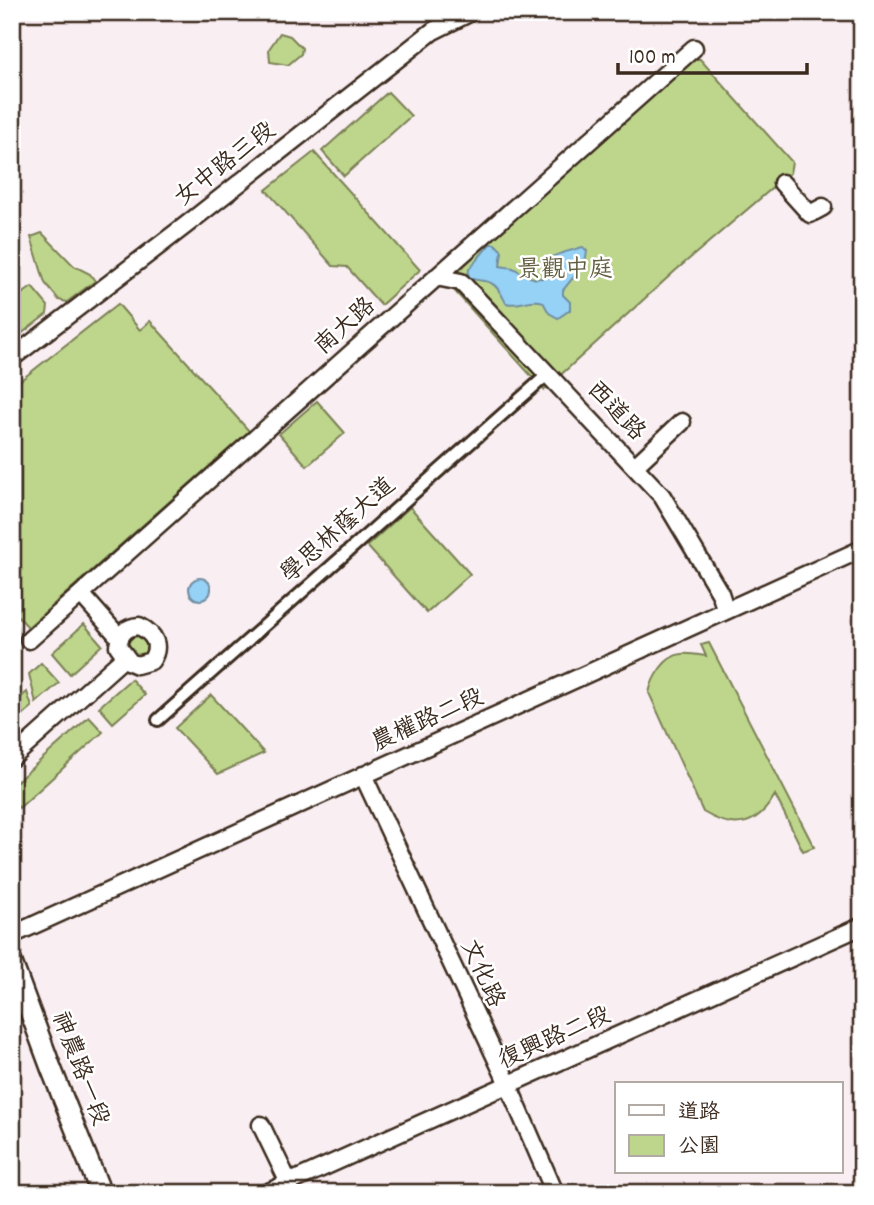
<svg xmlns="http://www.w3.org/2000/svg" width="874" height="1205" font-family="Dekko,'LXGW WenKai TC',sans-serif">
	<rect width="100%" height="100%" fill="#f9eef2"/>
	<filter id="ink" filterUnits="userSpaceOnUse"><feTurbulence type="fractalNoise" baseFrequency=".0143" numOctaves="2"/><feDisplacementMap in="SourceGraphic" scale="14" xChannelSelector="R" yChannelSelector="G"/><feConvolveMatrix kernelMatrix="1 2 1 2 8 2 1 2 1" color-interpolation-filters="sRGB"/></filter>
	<g filter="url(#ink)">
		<!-- green -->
		<path fill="#bdd68c" stroke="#7c8055" stroke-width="2" d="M 280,33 L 290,36 L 302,48 L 301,54 L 288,65 L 270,62 L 269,49 Z
			M 687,59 L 700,59 L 792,162 L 790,173 L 675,271 L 544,390 L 442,277 Z
			M 388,92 L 411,116 L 344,176 L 322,151 Z
			M 314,152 L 420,270 L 381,305 L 347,267 L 333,266 L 266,190 Z
			M 42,233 L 74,266 L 90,274 L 95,281 L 67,302 L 59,300 L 45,283 L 31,237 Z
			M 32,287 L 48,306 L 47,314 L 12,341 L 12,301 Z
			M 118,304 L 140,330 L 150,321 L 249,431 L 28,627 L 17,615 L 12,618 L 12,387 Z
			M 317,401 L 345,433 L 307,466 L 279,434 Z
			M 410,507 L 470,574 L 427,613 L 367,546 Z
			M 84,624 L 102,645 L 70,674 L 52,653 Z
			M128 646a10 10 0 1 1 20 0a10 10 0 1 1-20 0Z
			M 709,643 L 814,847 L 803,851 L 775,795 C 757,827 734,831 703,812 L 649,693 C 652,678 665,655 682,654 C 689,653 699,655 706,656 L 701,645 Z
			M 41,663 L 59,683 L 36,703 L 29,674 Z
			M 131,679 L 145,695 L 113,723 L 99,707 Z
			M 27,692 L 32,707 L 12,724 L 12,705 Z
			M 211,695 L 264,753 L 218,774 L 175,728 Z
			M 89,717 L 103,732 L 19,808 L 12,800 L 12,791 L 16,787 L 14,784 Z"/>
		<!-- water -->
		<path fill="#96d1f6" stroke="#728ea0" stroke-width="2" d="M 490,244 L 495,244 L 502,251 L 500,266 C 504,267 509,267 513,268 C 525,274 533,283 548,276 L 552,270 L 552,257 C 554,255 579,248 583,247 L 587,251 L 585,263 L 563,290 L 563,295 L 570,302 L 570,310 L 558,318 L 549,313 L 543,302 C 531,297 519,307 506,303 C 502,296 499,287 491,283 C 484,279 476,282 468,277 L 469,269 Z
			M189 589a11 11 0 1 1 22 0a11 11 0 1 1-22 0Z"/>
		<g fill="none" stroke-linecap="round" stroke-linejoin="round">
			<defs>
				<path id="pedestrian" d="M 158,720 L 548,374"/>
				<path id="minor" d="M 782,183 L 810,214 L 823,207
					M 436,277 L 461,282 L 662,496 L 720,593 L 726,611
					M 12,358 L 186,225 L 433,31 L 471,12
					M 636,465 L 682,422
					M 81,594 L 119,637
					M 139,626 C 155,634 161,646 151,661 L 137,665 L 130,662 L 118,646 C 120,633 126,627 139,626 Z
					M 29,640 L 694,48
					M 12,758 L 125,657
					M 363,775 L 503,1073 L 555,1193
					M 12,935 L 862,549
					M 261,1125 L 289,1183
					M 266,1193 L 862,926"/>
				<path id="tertiary" d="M 12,963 L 51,1068 L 101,1193"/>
			</defs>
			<!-- pedestrian casing -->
			<use href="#pedestrian" stroke="#3b2a1e" stroke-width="16"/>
			<!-- minor casing -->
			<use href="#minor" stroke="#3b2a1e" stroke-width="21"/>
			<!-- tertiary casing -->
			<use href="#tertiary" stroke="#3b2a1e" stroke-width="24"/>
			<!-- pedestrian -->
			<use href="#pedestrian" stroke="#fff" stroke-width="10"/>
			<!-- minor -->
			<use href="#minor" stroke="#fff" stroke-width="16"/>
			<!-- tertiary -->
			<use href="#tertiary" stroke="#fff" stroke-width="19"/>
		</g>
	</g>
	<g text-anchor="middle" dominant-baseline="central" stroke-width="5" stroke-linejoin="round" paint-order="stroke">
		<!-- street labels -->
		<g font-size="24" fill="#3b2a1e" stroke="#fff">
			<text transform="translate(226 165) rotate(-38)">女中路三段</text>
			<text transform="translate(346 327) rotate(-42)">南大路</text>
			<text transform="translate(615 412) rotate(46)">西道路</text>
			<text transform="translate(339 531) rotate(-42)">學思林蔭大道</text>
			<text transform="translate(428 721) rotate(-24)">農權路二段</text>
			<text transform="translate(481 974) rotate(65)">文化路</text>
			<text transform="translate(555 1039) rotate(-24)">復興路二段</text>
			<text transform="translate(79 1069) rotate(69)">神農路一段</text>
		</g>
		<!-- park labels -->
		<g font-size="24" fill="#625e3f" stroke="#fff">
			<text x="565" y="271">景觀中庭</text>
		</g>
	</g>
	<!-- margin -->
	<rect width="874" height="1205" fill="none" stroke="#fff" stroke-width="42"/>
	<rect x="21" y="21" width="832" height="1163" fill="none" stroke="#3b2a1e" stroke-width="2.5" filter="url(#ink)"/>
	<!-- legend -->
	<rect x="615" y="1082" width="228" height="91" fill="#ffffff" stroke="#b1aaa5" stroke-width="2"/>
	<rect x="629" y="1105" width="35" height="10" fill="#ffffff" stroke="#b1aaa5" stroke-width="2"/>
	<text x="678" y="1118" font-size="21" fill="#3b2a1e">道路</text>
	<rect x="629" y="1135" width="35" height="21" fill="#bdd68c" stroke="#b1aaa5" stroke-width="2"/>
	<text x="678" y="1152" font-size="21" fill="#3b2a1e">公園</text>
	<!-- scale -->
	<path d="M618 63v10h189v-10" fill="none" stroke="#3b2a1e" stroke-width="3.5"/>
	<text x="629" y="63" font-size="21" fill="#3b2a1e" stroke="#ffffff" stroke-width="5" paint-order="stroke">100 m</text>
</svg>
